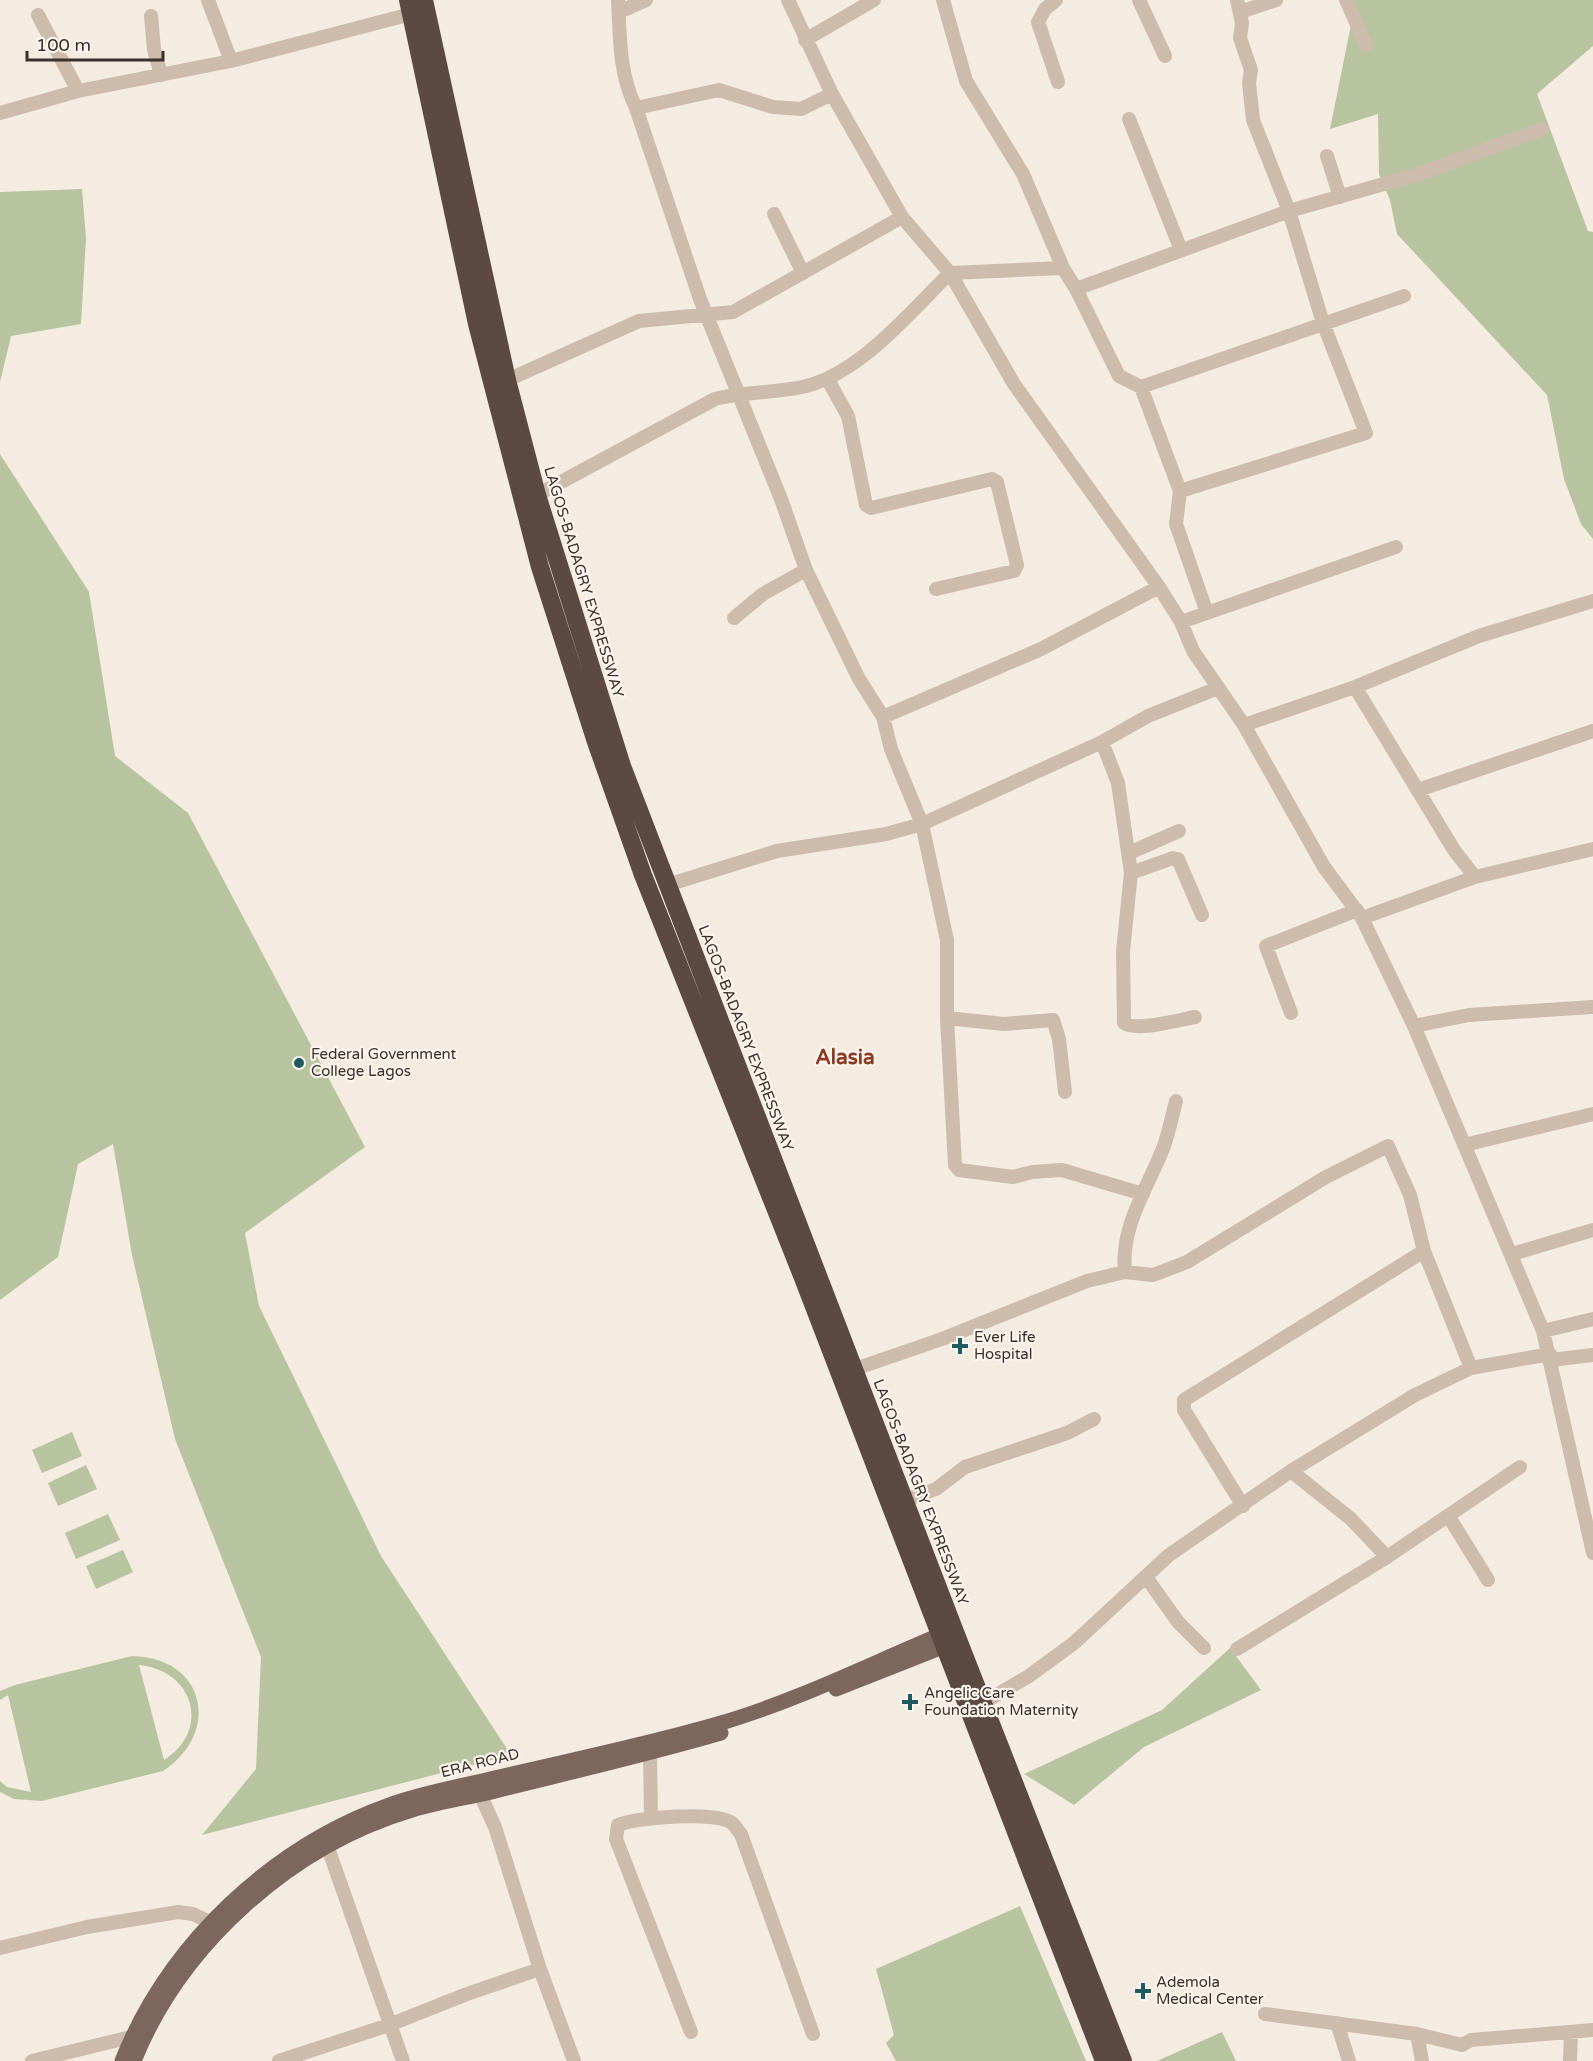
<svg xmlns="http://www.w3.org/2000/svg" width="1593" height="2061" font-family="'Varela Round',sans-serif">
	<rect width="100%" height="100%" fill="#f4ebe1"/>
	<!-- green -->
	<path fill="#b8c4a0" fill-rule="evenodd" d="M 1352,0 L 1593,0 L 1593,46 L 1537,94 L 1588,231 L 1593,232 L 1593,539 L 1581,524 L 1564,479 L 1547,395 L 1397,234 L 1390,200 L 1379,174 L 1378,114 L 1330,129 L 1353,15 Z
		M 82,189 L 86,238 L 81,324 L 11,336 L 0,382 L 0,192 Z
		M 0,454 L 89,592 L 115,756 L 188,813 L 365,1147 L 245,1233 L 259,1306 L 381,1556 L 511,1755 L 202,1835 L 256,1769 L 261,1657 L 175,1439 L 132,1255 L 113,1144 L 78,1164 L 58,1257 L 0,1300 Z
		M 72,1432 L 82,1456 L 42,1473 L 32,1450 Z
		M 86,1465 L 97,1489 L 58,1506 L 48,1483 Z
		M 108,1514 L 120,1540 L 76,1559 L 65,1533 Z
		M 123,1550 L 133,1572 L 96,1589 L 86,1566 Z
		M 1230,1648 L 1261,1690 L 1144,1747 L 1074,1805 L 1024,1774 L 1162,1710 Z
		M 132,1656 C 205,1657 222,1732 163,1771 L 42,1801 L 14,1799 L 0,1792 L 0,1781 L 7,1787 L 31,1792 L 8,1695 L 0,1700 L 0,1691 L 15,1685 ZM 139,1665 C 193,1670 212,1729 164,1760 Z
		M 1020,1906 L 1086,2061 L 896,2061 L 886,2043 L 894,2035 L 876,1969 Z
		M 1222,2032 L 1236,2061 L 1157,2061 Z"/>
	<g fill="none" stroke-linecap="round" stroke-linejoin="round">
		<!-- minor -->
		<path stroke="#cdbbac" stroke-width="14" d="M 208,0 L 231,61
			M 618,0 C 620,37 619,74 636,108 L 700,299 L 781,499 L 806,570 L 859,679 L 883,717 L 891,749 L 922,824 L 947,940 L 947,1018 L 955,1165 L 959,1170 L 1013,1177 L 1032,1172 L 1062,1170 L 1143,1194
			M 788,0 L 832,94 L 902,217 L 950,273 L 1014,384 L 1159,587 L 1181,622 L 1193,651 L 1244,725 L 1324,867 L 1362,918 L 1414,1026 L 1543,1331 L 1593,1553
			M 943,0 L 966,81 L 1023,174 L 1063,268 L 1076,289 L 1119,376 L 1141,387 L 1180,491 L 1176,524 L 1207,613
			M 1056,0 L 1045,9 L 1038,22 L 1058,82
			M 1139,0 L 1165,56
			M 1346,0 L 1366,45
			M 619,12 L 646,0
			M 1240,12 L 1276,0
			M 38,15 L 78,91
			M 151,16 L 154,49 L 161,75
			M 805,40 L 874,0
			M 636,108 L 719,90 L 773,107 L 801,109 L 832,94
			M 0,113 L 78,91 L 231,61 L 411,14
			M 1129,119 L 1181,250
			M 1327,156 L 1340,197
			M 774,214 L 803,273
			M 1076,289 L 1289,211 L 1419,174 L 1542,129
			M 507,380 L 639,321 L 733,312 L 902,217
			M 828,380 L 848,416 L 866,505 L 871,508 L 992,479 L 997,482 L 1017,565 L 1014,571 L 936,589
			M 1141,387 L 1404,296
			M 1180,491 L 1366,433 L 1323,323 L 1289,211 L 1253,120 L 1249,83 L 1251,70 L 1240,38 L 1242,23 L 1237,0
			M 537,495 L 715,399 C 743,392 773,393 802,387 C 859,375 909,313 950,273 L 1063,268
			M 734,618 L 763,594 L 806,570
			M 1181,622 L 1396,547
			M 1355,687 L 1454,850 L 1475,877
			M 883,717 L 1041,649 L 1159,587
			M 1244,725 L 1355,687 L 1479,636 L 1593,601
			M 1102,742 L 1118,783 L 1131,873 L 1123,951 L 1124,1023 C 1136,1032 1179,1020 1195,1017
			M 1418,790 L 1593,731
			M 1129,853 L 1179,831
			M 1131,873 L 1173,858 L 1178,859 L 1202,915
			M 667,885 L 777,851 L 886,834 L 922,824 L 1102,742 L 1148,716 L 1218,688
			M 1362,918 L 1475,877 L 1593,849
			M 1291,1013 L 1266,946 L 1357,910
			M 947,1018 L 1004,1024 L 1053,1020 L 1059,1039 L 1065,1092
			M 1414,1026 L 1469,1015 L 1593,1007
			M 1464,1145 L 1593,1114
			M 1512,1254 L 1593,1230
			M 1125,1272 C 1120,1226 1148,1188 1164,1146 C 1169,1132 1172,1116 1176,1101
			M 1543,1331 L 1593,1319
			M 1551,1360 L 1593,1355
			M 855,1369 L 942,1339 L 1087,1281 L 1125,1272 L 1153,1275 L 1187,1262 L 1326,1177 L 1388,1146 L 1410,1195 L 1424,1251 L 1471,1368
			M 1291,1471 L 1351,1519 L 1387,1557
			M 905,1500 L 936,1489 L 965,1467 L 1067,1433 L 1094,1419
			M 1243,1506 L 1184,1410 L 1184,1400 L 1424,1251
			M 1449,1517 L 1488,1580
			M 1146,1577 L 1178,1622 L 1204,1648
			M 1237,1649 L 1387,1557 L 1520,1467
			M 983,1703 L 1029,1676 L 1074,1643 L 1169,1555 L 1291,1471 L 1415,1395 L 1471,1368 L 1550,1354
			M 650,1754 L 651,1817
			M 480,1794 L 495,1827 L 540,1969 L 574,2061
			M 328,1848 L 403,2061
			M 0,1948 L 87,1927 L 178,1912 L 193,1914 L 212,1923
			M 1265,2014 L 1417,2034 L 1462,2045 L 1471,2040 L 1593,2030
			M 1337,2023 L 1349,2061
			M 691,2032 L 616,1839 L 618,1825 C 637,1817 716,1811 732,1823 C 735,1825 738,1831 741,1834 L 813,2034
			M 1417,2034 L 1422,2061
			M 32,2061 L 131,2037
			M 279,2061 L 389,2025 L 467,1994 L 540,1969
			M 1570,2061 L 1571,2032"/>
		<!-- major -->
		<path stroke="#7d675c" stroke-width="15" d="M 836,1689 L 945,1646
			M 122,2061 C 168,1945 271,1847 389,1805 C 419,1794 451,1788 482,1781 C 561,1762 643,1746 721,1723 C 796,1701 868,1665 940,1635
			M 134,2061 C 181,1944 291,1846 412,1810 C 435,1803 459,1799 483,1794 C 562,1774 642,1756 721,1733"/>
		<!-- highway -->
		<path stroke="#5c4a42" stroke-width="18" d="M 408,0 L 477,324 L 540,567 L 596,742 L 643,875 L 803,1278 L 1104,2061
			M 424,0 L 507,380 L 537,495 L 622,766 L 957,1637 L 1123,2061"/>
	</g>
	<!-- markers -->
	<g fill="#1f5a5e" stroke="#fbf5ee" stroke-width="2">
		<circle cx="299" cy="1063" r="6"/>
		<path d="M957 1337h6v6h6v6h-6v6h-6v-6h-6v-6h6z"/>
		<path d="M907 1693h6v6h6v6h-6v6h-6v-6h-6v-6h6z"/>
		<path d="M1140 1982h6v6h6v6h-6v6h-6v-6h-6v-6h6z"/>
	</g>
	<g text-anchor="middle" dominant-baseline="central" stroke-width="4.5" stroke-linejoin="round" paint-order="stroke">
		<!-- street labels -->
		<g font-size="15" fill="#3b302b" stroke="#fbf5ee">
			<text transform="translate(584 582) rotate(73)">LAGOS-BADAGRY EXPRESSWAY</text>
			<text transform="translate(746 1038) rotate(69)">LAGOS-BADAGRY EXPRESSWAY</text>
			<text transform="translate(921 1492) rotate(69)">LAGOS-BADAGRY EXPRESSWAY</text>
			<text transform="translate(480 1763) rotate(-14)">ERA ROAD</text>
		</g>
		<!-- poi labels -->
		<g font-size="15" fill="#3b302b" stroke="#fbf5ee" text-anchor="start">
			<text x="311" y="1054">Federal Government<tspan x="311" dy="17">College Lagos</tspan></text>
			<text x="974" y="1337">Ever Life<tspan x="974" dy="17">Hospital</tspan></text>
			<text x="924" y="1693">Angelic Care<tspan x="924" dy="17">Foundation Maternity</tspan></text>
			<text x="1156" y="1982">Ademola<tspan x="1156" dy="17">Medical Center</tspan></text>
		</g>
		<!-- district labels -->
		<g font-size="21" font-weight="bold" fill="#8c3b22" stroke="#fbf5ee">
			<text x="845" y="1057">Alasia</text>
		</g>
	</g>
	<!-- scale -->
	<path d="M27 51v9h136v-9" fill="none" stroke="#3b302b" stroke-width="3"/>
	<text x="36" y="51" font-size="18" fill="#3b302b" stroke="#fbf5ee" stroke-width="4.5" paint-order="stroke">100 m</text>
</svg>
